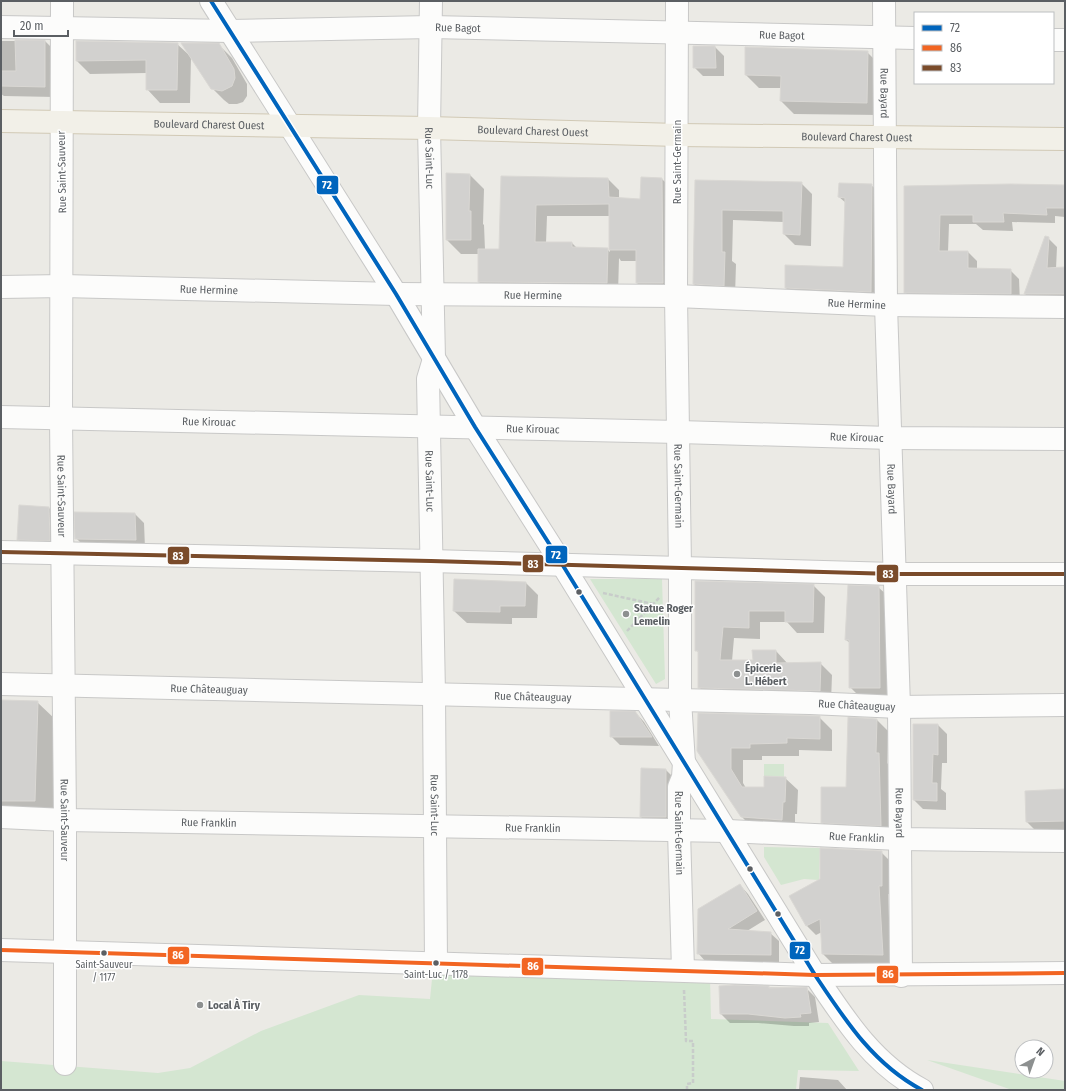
<svg xmlns="http://www.w3.org/2000/svg" width="1066" height="1091" font-family="'Fira Sans Condensed',sans-serif">
	<rect width="100%" height="100%" fill="#ebeae5"/>
	<!-- green -->
	<path fill="#d4e6d1" d="M 590,579 L 662,579 L 665,679 L 656,684 Z
		M 764,764 L 784,764 L 784,777 L 764,776 Z
		M 764,847 L 820,848 L 819,880 L 804,879 L 781,885 L 764,857 Z
		M 433,969 L 710,977 L 711,1019 L 828,1023 L 859,1071 L 798,1070 L 796,1090 L 1,1090 L 1,1061 L 158,1073 L 190,1068 L 261,1031 L 359,995 L 430,999 Z
		M 927,1060 L 1065,1081 L 1065,1090 L 1012,1090 Z"/>
	<!-- shadow -->
	<path fill="#0003" fill-rule="evenodd" d="M 1,41 L 45,41 L 56,52 L 56,97 L 4,96 L 1,94 Z
		M 177,44 L 188,54 L 218,44 L 232,58 L 247,84 L 247,96 L 243,102 L 237,104 L 229,104 L 224,100 L 210,86 L 191,56 L 190,103 L 160,103 L 147,89 L 147,73 L 90,74 L 77,61 Z
		M 694,47 L 715,47 L 724,56 L 724,76 L 703,76 L 694,67 Z
		M 867,52 L 880,65 L 880,115 L 794,114 L 781,101 L 782,88 L 759,88 L 746,75 Z
		M 470,175 L 484,189 L 483,224 L 484,225 L 485,250 L 500,250 L 502,177 L 608,179 L 619,190 L 619,198 L 641,200 L 662,179 L 673,190 L 674,294 L 648,294 L 637,283 L 637,261 L 621,261 L 619,258 L 618,294 L 490,293 L 479,282 L 479,254 L 461,254 L 447,240 ZM 547,216 L 610,216 L 610,252 L 607,249 L 577,248 L 572,243 L 546,243 Z
		M 696,181 L 801,183 L 812,194 L 811,246 L 795,245 L 784,234 L 784,222 L 733,220 L 732,261 L 736,264 L 735,296 L 705,295 L 694,284 Z
		M 871,185 L 880,193 L 879,300 L 794,296 L 786,288 L 844,268 L 846,203 L 839,197 Z
		M 1065,185 L 1065,217 L 1055,216 L 1055,223 L 1012,222 L 1013,231 L 983,230 L 976,224 L 949,224 L 948,252 L 968,252 L 977,261 L 977,269 L 1010,270 L 1019,279 L 1020,303 L 914,301 L 905,292 L 905,187 Z
		M 1048,238 L 1057,247 L 1056,269 L 1065,268 L 1065,303 L 1034,303 L 1025,294 Z
		M 49,508 L 58,517 L 58,549 L 27,548 L 18,539 Z
		M 135,514 L 144,523 L 145,548 L 85,547 L 76,538 Z
		M 696,582 L 813,585 L 825,597 L 824,633 L 797,633 L 787,622 L 760,622 L 760,639 L 734,638 L 732,661 L 754,661 L 753,651 L 776,651 L 788,664 L 820,663 L 832,675 L 831,702 L 711,699 L 699,687 L 699,653 L 696,650 Z
		M 526,583 L 538,595 L 537,618 L 512,618 L 512,624 L 467,623 L 454,611 Z
		M 878,587 L 888,596 L 889,697 L 859,696 L 850,687 L 850,643 L 846,640 Z
		M 1,701 L 37,702 L 56,720 L 53,819 L 1,818 Z
		M 635,712 L 644,722 L 659,746 L 620,745 L 611,736 Z
		M 819,717 L 832,730 L 832,751 L 799,750 L 799,756 L 762,756 L 762,760 L 743,760 L 743,783 L 746,788 L 765,788 L 785,778 L 798,790 L 797,814 L 795,814 L 795,832 L 755,830 L 742,817 L 698,750 Z
		M 877,720 L 888,731 L 887,763 L 889,765 L 892,836 L 833,834 L 822,822 L 847,788 Z
		M 914,725 L 938,725 L 947,734 L 947,763 L 942,763 L 941,789 L 946,793 L 946,810 L 923,809 L 914,800 Z
		M 666,770 L 678,782 L 677,829 L 653,829 L 641,817 Z
		M 1065,790 L 1065,835 L 1041,836 L 1027,822 Z
		M 881,852 L 890,861 L 891,894 L 888,894 L 891,964 L 832,963 L 823,954 L 822,932 L 816,935 L 807,926 L 790,896 L 821,879 Z
		M 740,885 L 748,894 L 765,920 L 747,931 L 770,933 L 779,941 L 779,963 L 706,962 L 698,953 Z
		M 720,987 L 806,988 L 815,997 L 819,1022 L 809,1023 L 809,1026 L 794,1026 L 758,1023 L 730,1023 L 721,1014 Z
		M 800,1077 L 838,1080 L 847,1090 L 799,1090 Z"/>
	<!-- building -->
	<path fill="#d2d1cf" stroke="#dad8d4" d="M 15,40 L 45,40 L 45,87 L 1,86 L 1,71 L 16,71 Z
		M 76,41 L 178,43 L 177,90 L 146,90 L 146,60 L 76,61 Z
		M 181,43 L 219,43 L 234,69 L 235,78 L 232,86 L 222,91 L 211,89 Z
		M 693,46 L 715,46 L 716,68 L 693,68 Z
		M 745,47 L 868,51 L 867,103 L 780,101 L 781,76 L 745,75 Z
		M 446,173 L 470,174 L 469,211 L 471,211 L 471,240 L 446,240 Z
		M 501,176 L 608,178 L 609,197 L 640,199 L 641,177 L 662,178 L 663,283 L 636,283 L 636,250 L 609,250 L 609,204 L 536,205 L 535,242 L 572,242 L 572,247 L 608,248 L 607,283 L 478,282 L 478,249 L 499,249 Z
		M 695,180 L 802,182 L 800,235 L 783,234 L 783,211 L 722,210 L 722,252 L 725,252 L 724,286 L 693,284 Z
		M 839,183 L 872,184 L 871,292 L 785,288 L 785,265 L 843,267 L 845,198 L 838,197 Z
		M 1011,184 L 1065,185 L 1065,208 L 1046,208 L 1047,215 L 1003,213 L 1004,222 L 973,222 L 973,215 L 940,215 L 939,251 L 968,251 L 968,268 L 1011,269 L 1011,294 L 904,293 L 904,186 Z
		M 1045,236 L 1049,237 L 1047,268 L 1065,267 L 1065,294 L 1024,294 Z
		M 19,505 L 49,507 L 50,541 L 17,540 Z
		M 74,512 L 135,513 L 136,540 L 75,539 Z
		M 454,579 L 526,582 L 525,606 L 500,606 L 500,612 L 453,611 Z
		M 695,581 L 814,584 L 813,622 L 785,622 L 785,611 L 749,611 L 749,628 L 723,627 L 720,660 L 753,660 L 752,650 L 776,650 L 776,663 L 821,662 L 820,691 L 698,688 L 698,651 L 695,651 Z
		M 848,585 L 879,586 L 880,688 L 849,688 L 849,640 L 845,640 Z
		M 1,700 L 38,701 L 35,801 L 1,801 Z
		M 610,711 L 635,711 L 652,737 L 610,737 Z
		M 698,713 L 820,716 L 820,739 L 787,738 L 787,743 L 750,744 L 750,748 L 731,748 L 731,769 L 742,787 L 764,787 L 764,776 L 786,777 L 785,802 L 783,802 L 782,820 L 741,817 L 697,751 Z
		M 848,717 L 877,719 L 876,753 L 879,753 L 881,826 L 821,823 L 821,787 L 846,787 Z
		M 913,724 L 938,724 L 938,755 L 933,754 L 932,783 L 937,783 L 937,801 L 913,800 Z
		M 641,768 L 666,769 L 666,817 L 640,817 Z
		M 1065,789 L 1065,821 L 1026,822 L 1025,791 Z
		M 820,848 L 882,851 L 882,886 L 879,886 L 883,955 L 822,954 L 820,919 L 806,926 L 789,896 L 820,879 Z
		M 740,884 L 757,911 L 728,929 L 771,932 L 771,955 L 697,954 L 698,909 Z
		M 735,985 L 769,986 L 769,988 L 807,987 L 811,1013 L 800,1014 L 801,1017 L 785,1018 L 748,1014 L 720,1014 L 719,986 Z"/>
	<g fill="none" stroke-linecap="round" stroke-linejoin="round">
		<defs>
			<g id="minor">
				<path id="s1" d="M 62,1 L 61,418 L 65,820 L 65,1064"/>
				<path d="M 211,1 L 396,294 L 475,427 L 562,564 L 815,975 C 845,1020 873,1064 922,1090"/>
				<path id="s2" d="M 431,1 L 429,128 L 434,359 L 428,379 L 434,694 L 436,962"/>
				<path id="s3" d="M 677,1 L 676,296 L 680,567 L 680,700 L 684,763 L 683,777 L 679,787 L 679,831 L 683,970"/>
				<path id="s4" d="M 884,1 L 886,305 L 899,707 L 901,976"/>
				<path id="s5" d="M 1,27 L 231,31 L 431,27 L 915,38"/>
				<path d="M 1053,40 L 1065,40"/>
				<path id="s6" d="M 1,287 L 63,286 L 396,294 L 676,296 L 886,305 L 1065,307"/>
				<path id="s7" d="M 1,417 L 679,432 L 891,438 L 1065,439"/>
				<path d="M 1,552 L 431,561 L 894,574 L 1065,574"/>
				<path id="s8" d="M 1,684 L 810,703 L 899,707 L 1065,705"/>
				<path id="s9" d="M 1,817 L 65,820 L 728,831 L 899,839 L 1065,841"/>
				<path d="M 1,950 L 815,975 L 1065,973"/>
			</g>
			<g id="major">
				<path id="s10" d="M 1,121 L 429,128 L 678,135 L 1065,139"/>
			</g>
		</defs>
		<!-- minor casing -->
		<use href="#minor" stroke="#c8c8c7" stroke-width="24"/>
		<!-- major casing -->
		<use href="#major" stroke="#d1c9b5" stroke-width="24"/>
		<!-- path -->
		<path stroke="#c8ccca" stroke-width="2.5" stroke-dasharray="4 2" stroke-linecap="butt" d="M 603,593 L 653,604
			M 627,631 L 660,597
			M 684,990 L 686,1041 L 693,1041 L 693,1083 L 687,1084 L 687,1090"/>
		<!-- minor -->
		<use href="#minor" stroke="#fcfcfb" stroke-width="22"/>
		<!-- major -->
		<use href="#major" stroke="#f2f0e8" stroke-width="22"/>
		<defs>
			<path id="bus-1" d="M 211,1 L 396,294 L 475,427 L 562,564 L 815,975 C 845,1020 873,1064 922,1090"/>
			<path id="bus-2" d="M 1,950 L 815,975 L 1065,973"/>
			<path id="bus-3" d="M 1,552 L 431,561 L 894,574 L 1065,574"/>
		</defs>
		<!-- bus-1 casing -->
		<use href="#bus-1" stroke="#fff" stroke-width="7"/>
		<!-- bus-2 casing -->
		<use href="#bus-2" stroke="#fff" stroke-width="7"/>
		<!-- bus-3 casing -->
		<use href="#bus-3" stroke="#fff" stroke-width="7"/>
		<!-- bus-1 -->
		<use href="#bus-1" stroke="#0065bd" stroke-width="4"/>
		<!-- bus-2 -->
		<use href="#bus-2" stroke="#f26522" stroke-width="4"/>
		<!-- bus-3 -->
		<use href="#bus-3" stroke="#7a4b2a" stroke-width="4"/>
	</g>
	<!-- markers -->
	<g fill="#5b5f63" stroke="#fff" stroke-width="1.5">
		<circle cx="579" cy="592" r="3.5"/>
		<circle cx="750" cy="869" r="3.5"/>
		<circle cx="778" cy="914" r="3.5"/>
		<circle cx="104" cy="953" r="3.5"/>
		<circle cx="436" cy="963" r="3.5"/>
	</g>
	<g fill="#8d9090" stroke="#fff" stroke-width="1.5">
		<circle cx="626" cy="614" r="4"/>
		<circle cx="737" cy="674" r="4"/>
		<circle cx="200" cy="1005" r="4"/>
	</g>
	<g text-anchor="middle" dominant-baseline="central" stroke-width="3" stroke-linejoin="round" paint-order="stroke">
		<!-- bus labels -->
		<g font-size="10" fill="#5b5f63" stroke="#fff">
			<text x="104" y="965">Saint-Sauveur<tspan x="104" dy="13">/ 1177</tspan></text>
			<text x="436" y="975">Saint-Luc / 1178</text>
		</g>
		<!-- street labels -->
		<g font-size="11" fill="#5b5f63" stroke="#fff">
			<text stroke="none"><textPath href="#s5" startOffset="457">Rue Bagot</textPath></text>
			<text stroke="none"><textPath href="#s5" startOffset="781">Rue Bagot</textPath></text>
			<text stroke="none"><textPath href="#s4" startOffset="92">Rue Bayard</textPath></text>
			<text stroke="none"><textPath href="#s10" startOffset="208">Boulevard Charest Ouest</textPath></text>
			<text stroke="none"><textPath href="#s10" startOffset="532">Boulevard Charest Ouest</textPath></text>
			<text stroke="none"><textPath href="#s10" startOffset="856">Boulevard Charest Ouest</textPath></text>
			<text stroke="none"><textPath href="#s2" startOffset="157">Rue Saint-Luc</textPath></text>
			<text transform="translate(677 162) rotate(-90)">Rue Saint-Germain</text>
			<text transform="translate(62 172) rotate(-91)">Rue Saint-Sauveur</text>
			<text stroke="none"><textPath href="#s6" startOffset="208">Rue Hermine</textPath></text>
			<text stroke="none"><textPath href="#s6" startOffset="532">Rue Hermine</textPath></text>
			<text stroke="none"><textPath href="#s6" startOffset="856">Rue Hermine</textPath></text>
			<text stroke="none"><textPath href="#s7" startOffset="208">Rue Kirouac</textPath></text>
			<text stroke="none"><textPath href="#s7" startOffset="532">Rue Kirouac</textPath></text>
			<text stroke="none"><textPath href="#s7" startOffset="856">Rue Kirouac</textPath></text>
			<text stroke="none"><textPath href="#s2" startOffset="481">Rue Saint-Luc</textPath></text>
			<text stroke="none"><textPath href="#s3" startOffset="485">Rue Saint-Germain</textPath></text>
			<text stroke="none"><textPath href="#s4" startOffset="488">Rue Bayard</textPath></text>
			<text stroke="none"><textPath href="#s1" startOffset="495">Rue Saint-Sauveur</textPath></text>
			<text stroke="none"><textPath href="#s8" startOffset="208">Rue Châteauguay</textPath></text>
			<text stroke="none"><textPath href="#s8" startOffset="532">Rue Châteauguay</textPath></text>
			<text stroke="none"><textPath href="#s8" startOffset="856">Rue Châteauguay</textPath></text>
			<text stroke="none"><textPath href="#s2" startOffset="805">Rue Saint-Luc</textPath></text>
			<text stroke="none"><textPath href="#s4" startOffset="812">Rue Bayard</textPath></text>
			<text stroke="none"><textPath href="#s1" startOffset="819">Rue Saint-Sauveur</textPath></text>
			<text stroke="none"><textPath href="#s9" startOffset="208">Rue Franklin</textPath></text>
			<text stroke="none"><textPath href="#s9" startOffset="532">Rue Franklin</textPath></text>
			<text stroke="none"><textPath href="#s3" startOffset="833">Rue Saint-Germain</textPath></text>
			<text stroke="none"><textPath href="#s9" startOffset="856">Rue Franklin</textPath></text>
		</g>
		<!-- poi labels -->
		<g font-size="11" font-weight="bold" fill="#5b5f63" stroke="#fff" text-anchor="start">
			<text x="634" y="608">Statue Roger<tspan x="634" dy="13">Lemelin</tspan></text>
			<text x="745" y="668">Épicerie<tspan x="745" dy="13">L. Hébert</tspan></text>
			<text x="208" y="1005">Local À Tiry</text>
		</g>
	</g>
	<g stroke="#fff" stroke-width="1.5">
		<rect x="316" y="175" width="23" height="20" rx="4" fill="#0065bd"/>
		<rect x="545" y="545" width="23" height="19" rx="4" fill="#0065bd"/>
		<rect x="167" y="546" width="23" height="19" rx="4" fill="#7a4b2a"/>
		<rect x="522" y="554" width="22" height="19" rx="4" fill="#7a4b2a"/>
		<rect x="876" y="564" width="23" height="19" rx="4" fill="#7a4b2a"/>
		<rect x="789" y="941" width="22" height="19" rx="4" fill="#0065bd"/>
		<rect x="167" y="946" width="23" height="19" rx="4" fill="#f26522"/>
		<rect x="521" y="957" width="23" height="19" rx="4" fill="#f26522"/>
		<rect x="876" y="965" width="23" height="19" rx="4" fill="#f26522"/>
	</g>
	<g font-size="11" text-anchor="middle" font-weight="bold" fill="#fff">
		<text x="327" y="189">72</text>
		<text x="556" y="559">72</text>
		<text x="178" y="560">83</text>
		<text x="533" y="568">83</text>
		<text x="888" y="578">83</text>
		<text x="800" y="954">72</text>
		<text x="178" y="959">86</text>
		<text x="533" y="970">86</text>
		<text x="888" y="978">86</text>
	</g>
	<!-- border -->
	<rect width="1066" height="1091" fill="none" stroke="#5b5f63" stroke-width="4"/>
	<!-- legend -->
	<rect x="914" y="12" width="140" height="72" fill="#ffffff" stroke="#bdbfc1"/>
	<rect x="922" y="25" width="20" height="6" fill="#0065bd" stroke="#bdbfc1"/>
	<text x="950" y="32" font-size="12" fill="#5b5f63">72</text>
	<rect x="922" y="45" width="20" height="6" fill="#f26522" stroke="#bdbfc1"/>
	<text x="950" y="52" font-size="12" fill="#5b5f63">86</text>
	<rect x="922" y="65" width="20" height="6" fill="#7a4b2a" stroke="#bdbfc1"/>
	<text x="950" y="72" font-size="12" fill="#5b5f63">83</text>
	<!-- north arrow -->
	<g transform="translate(1034 1059) rotate(41)"><circle r="19" fill="#ffffff" stroke="#bdbfc1"/>
	<path d="M0-3L7 15L0 10L-7 15Z" fill="#8d9090"/>
	<text y="-6" font-size="11" font-weight="bold" text-anchor="middle" fill="#5b5f63">N</text>
	</g>
	<!-- scale -->
	<path d="M14 30v6h54v-6" fill="none" stroke="#5b5f63" stroke-width="2"/>
	<text x="20" y="30" font-size="12" fill="#5b5f63" stroke="#ffffff" stroke-width="3" paint-order="stroke">20 m</text>
</svg>
